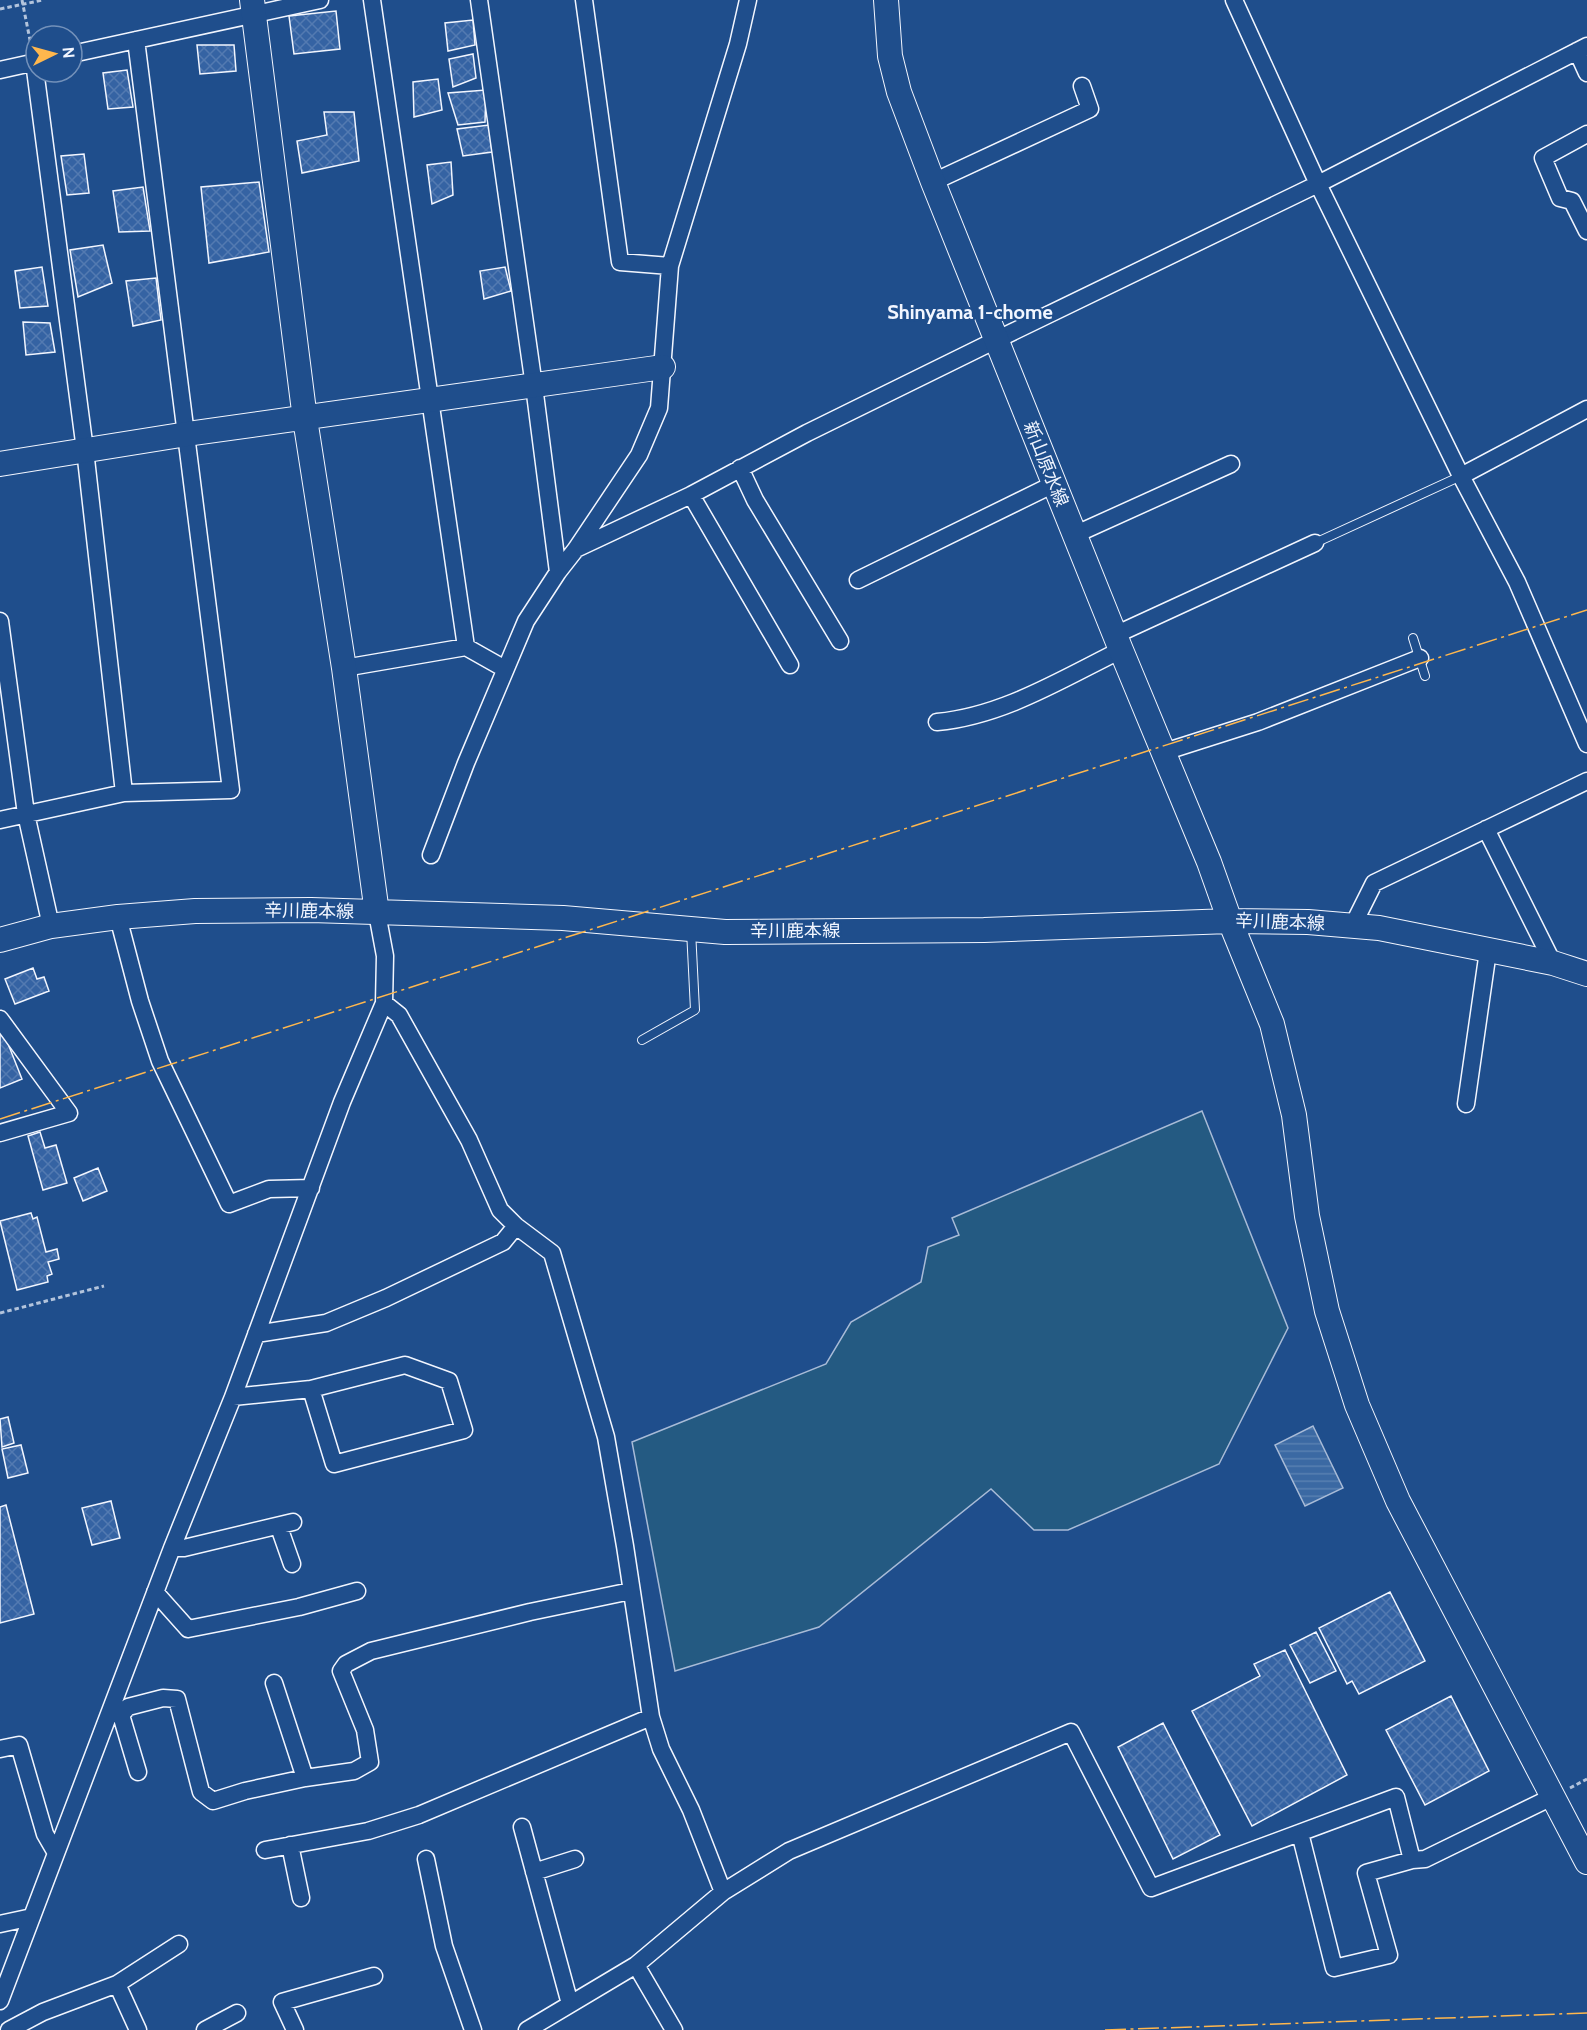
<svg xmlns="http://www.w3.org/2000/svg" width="1587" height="2030" font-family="Cabin,'Noto Sans JP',sans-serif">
	<defs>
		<pattern id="water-rules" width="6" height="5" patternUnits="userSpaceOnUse" patternTransform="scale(1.5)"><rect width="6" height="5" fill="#3b69a3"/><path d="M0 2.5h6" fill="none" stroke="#587fb1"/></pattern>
		<pattern id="building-cross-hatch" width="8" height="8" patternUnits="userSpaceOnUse" patternTransform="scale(1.5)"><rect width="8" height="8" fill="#3563a3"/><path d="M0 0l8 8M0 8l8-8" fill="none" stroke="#537ab1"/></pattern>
	</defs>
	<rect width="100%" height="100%" fill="#1f4e8c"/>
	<!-- green -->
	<path fill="#245a82" stroke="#a8bbd7" stroke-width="1.5" d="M 1202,1111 L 1288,1328 L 1219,1464 L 1068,1530 L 1034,1530 L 991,1489 L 819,1627 L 675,1671 L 632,1442 L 826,1364 L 851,1322 L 921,1282 L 928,1247 L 959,1235 L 952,1218 Z"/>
	<!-- water -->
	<path fill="url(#water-rules)" stroke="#a8bbd7" stroke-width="1.5" d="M 1313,1426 L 1343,1488 L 1305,1506 L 1275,1445 Z"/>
	<!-- building -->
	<path fill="url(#building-cross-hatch)" stroke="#f2f6ff" stroke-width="1.5" d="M 336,11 L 340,49 L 294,54 L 289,16 Z
		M 473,20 L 475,45 L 448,51 L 445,23 Z
		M 197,45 L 234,45 L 236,71 L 200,74 Z
		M 473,54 L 476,78 L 453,87 L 449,59 Z
		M 127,70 L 133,107 L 108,109 L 103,73 Z
		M 438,79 L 442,110 L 414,117 L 413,82 Z
		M 486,90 L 485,122 L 458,125 L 448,93 Z
		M 324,112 L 354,112 L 359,161 L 302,173 L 297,141 L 327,135 Z
		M 489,125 L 492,152 L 463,156 L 457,129 Z
		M 84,154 L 89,193 L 67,195 L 61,156 Z
		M 451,162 L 453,195 L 432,204 L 427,165 Z
		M 259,182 L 269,252 L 209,263 L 201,187 Z
		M 143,187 L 150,231 L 119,232 L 113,191 Z
		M 103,245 L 112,283 L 78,297 L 70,250 Z
		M 42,267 L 48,306 L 20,308 L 15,271 Z
		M 505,267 L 511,291 L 484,299 L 480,271 Z
		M 156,278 L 161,320 L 133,326 L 126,281 Z
		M 23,322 L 50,323 L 55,352 L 26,355 Z
		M 33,968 L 37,979 L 44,977 L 49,991 L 15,1004 L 5,979 Z
		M 1,1026 L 22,1079 L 0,1088 L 0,1027 Z
		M 40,1132 L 45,1148 L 56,1145 L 67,1183 L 43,1190 L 28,1136 Z
		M 98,1168 L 107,1191 L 83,1201 L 74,1178 Z
		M 31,1213 L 33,1219 L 37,1217 L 46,1252 L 57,1249 L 59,1259 L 48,1262 L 52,1274 L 47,1276 L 48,1282 L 17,1290 L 0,1221 Z
		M 8,1417 L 14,1443 L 2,1447 L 0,1419 Z
		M 21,1445 L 28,1473 L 8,1478 L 2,1449 Z
		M 111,1501 L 120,1538 L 92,1545 L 82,1508 Z
		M 6,1505 L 34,1614 L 0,1623 L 0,1507 Z
		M 1390,1592 L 1425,1661 L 1359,1694 L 1352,1681 L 1347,1684 L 1319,1628 Z
		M 1316,1632 L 1336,1671 L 1310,1683 L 1290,1645 Z
		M 1285,1650 L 1347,1775 L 1252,1826 L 1192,1711 L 1260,1676 L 1254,1664 Z
		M 1451,1696 L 1489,1771 L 1425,1805 L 1386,1730 Z
		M 1163,1723 L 1220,1835 L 1173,1859 L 1118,1747 Z"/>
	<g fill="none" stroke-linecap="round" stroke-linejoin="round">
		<defs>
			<path id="lane" d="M 1315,543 L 1461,476
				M 1413,638 L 1425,676
				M 642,1040 L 695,1010 L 691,930"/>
			<path id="street" d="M 372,0 L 466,647
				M 479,0 L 534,386 L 558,572
				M 584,0 L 620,262 L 670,266
				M 1234,0 L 1318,184 L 1461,476 L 1517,582 L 1587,744
				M 1577,51 L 1587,73
				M 72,54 L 320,0
				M 34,62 L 85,450 L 124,793
				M 0,70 L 36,62
				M 1587,134 L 1543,158 L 1560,198 L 1572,201 L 1587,231
				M 933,182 L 1090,109 L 1082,86
				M 740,468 L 755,500 L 840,641
				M 1461,476 L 1587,409
				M 691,495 L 790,665
				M 1074,535 L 1231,464
				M 576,549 L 691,495 L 807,433 L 996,340 L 1318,184 L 1587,46
				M 858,580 L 1054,484
				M 0,621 L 26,814 L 51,926
				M 1115,635 L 1315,543
				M 344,668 L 466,647 L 505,669
				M 937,722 C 1003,716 1062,679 1121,650
				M 1164,752 L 1258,722 L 1420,658
				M 0,820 L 124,793 L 231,790 L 136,40
				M 1486,829 L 1553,963
				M 431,855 L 466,763 L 526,621 L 558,572 L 576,549 L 639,455 L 659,408 L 670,266 L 738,44 L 748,0
				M 118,917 L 140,1001 L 160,1061 L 229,1204 L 269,1189 L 311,1188
				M 1353,925 L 1374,883 L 1587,781
				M 384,1003 L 399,1015 L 469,1140 L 500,1210 L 516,1226 L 552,1253 L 606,1437 L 625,1546 L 651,1717 L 661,1749 L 691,1810 L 723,1892
				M 0,1019 L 69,1113 L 0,1133
				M 1466,1104 L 1488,951
				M 256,1334 L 326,1323 L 386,1298 L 503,1242 L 516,1226
				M 233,1397 L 311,1389 L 405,1365 L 449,1381 L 464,1430 L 334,1464 L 311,1389
				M 279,1527 L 292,1564
				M 172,1548 L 184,1548 L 293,1522
				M 155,1592 L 188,1629 L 299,1607 L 357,1591
				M 274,1683 L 305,1778
				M 0,1749 L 19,1745 L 45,1834 L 56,1853
				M 138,1772 L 121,1715 L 128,1707 L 163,1698 L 177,1699 L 201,1792 L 213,1801 L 245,1791 L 305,1778 L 354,1771 L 370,1762 L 365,1730 L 341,1671 L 346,1664 L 371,1651 L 530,1612 L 631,1591
				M 522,1827 L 570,2004
				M 1300,1833 L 1334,1968 L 1389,1955 L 1366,1873 L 1412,1860
				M 290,1845 L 301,1898
				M 265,1850 L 368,1831 L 419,1815 L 651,1717
				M 426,1859 L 444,1946 L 473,2030
				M 534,1872 L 575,1859
				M 0,1924 L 32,1917
				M 636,1965 L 674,2030
				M 117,1984 L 138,2030
				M 0,2001 L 172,1548 L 233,1397 L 342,1102 L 384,1003 L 385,956 L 377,913
				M 9,2030 L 43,2012 L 117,1984 L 179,1944
				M 205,2030 L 237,2013
				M 295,2030 L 282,2002 L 374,1976
				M 527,2030 L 636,1965 L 723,1892 L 789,1851 L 1071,1732 L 1151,1888 L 1396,1797 L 1412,1860 L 1425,1859 L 1552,1797"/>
			<path id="secondary" d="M 252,0 L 305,419 L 344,668 L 377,913
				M 886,0 L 890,56 L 899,92 L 933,182 L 1121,650 L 1209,862 L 1230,921 L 1272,1024 L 1294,1115 L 1307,1216 L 1327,1311 L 1357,1405 L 1398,1501 L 1587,1862
				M 0,464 L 187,434 L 663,367
				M 0,940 L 51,926 L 118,917 L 195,911 L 311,910 L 563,918 L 725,932 L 984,930 L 1230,921 L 1308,922 L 1379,928 L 1553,963 L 1587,974"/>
		</defs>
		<!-- lane casing -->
		<use href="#lane" stroke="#f2f6ff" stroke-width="10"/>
		<!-- street casing -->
		<use href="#street" stroke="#f2f6ff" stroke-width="19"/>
		<!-- secondary casing -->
		<use href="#secondary" stroke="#f2f6ff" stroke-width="26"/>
		<!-- path -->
		<path stroke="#b3c4dc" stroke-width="3" stroke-dasharray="4.5 3" stroke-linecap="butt" d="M 22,0 L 31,45
			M 0,9 L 43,0
			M 0,1313 L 104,1286
			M 1570,1788 L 1587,1779"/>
		<!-- lane -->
		<use href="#lane" stroke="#1f4e8c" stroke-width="8"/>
		<!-- street -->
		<use href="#street" stroke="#1f4e8c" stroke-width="16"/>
		<!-- secondary -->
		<use href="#secondary" stroke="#1f4e8c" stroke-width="24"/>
		<!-- power -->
		<path stroke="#ffb74d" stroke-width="1.5" stroke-dasharray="21 4.5 3 4.5" stroke-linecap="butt" d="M 0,1119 L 1587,610
			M 1105,2030 L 1587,2013"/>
	</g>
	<g text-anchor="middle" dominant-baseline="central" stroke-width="4.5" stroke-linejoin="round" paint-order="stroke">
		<!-- street labels -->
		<g font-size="18" fill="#f2f6ff" stroke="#1f4e8c">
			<text transform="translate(1046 464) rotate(68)">新山原水線</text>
			<text transform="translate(309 911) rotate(1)">辛川鹿本線</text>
			<text transform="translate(1280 922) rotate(2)">辛川鹿本線</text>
			<text x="795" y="931">辛川鹿本線</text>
		</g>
		<!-- neighbourhood labels -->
		<g font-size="20" font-weight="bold" fill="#f2f6ff" stroke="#1f4e8c">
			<text x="970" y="312">Shinyama 1-chome</text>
		</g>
	</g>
	<!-- north arrow -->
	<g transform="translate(54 54) rotate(85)"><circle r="28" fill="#1f4e8c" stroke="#7391ba" stroke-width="1.5"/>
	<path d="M0-4.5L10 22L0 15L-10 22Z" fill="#ffb74d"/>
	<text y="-9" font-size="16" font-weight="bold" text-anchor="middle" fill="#f2f6ff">N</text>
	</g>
</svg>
